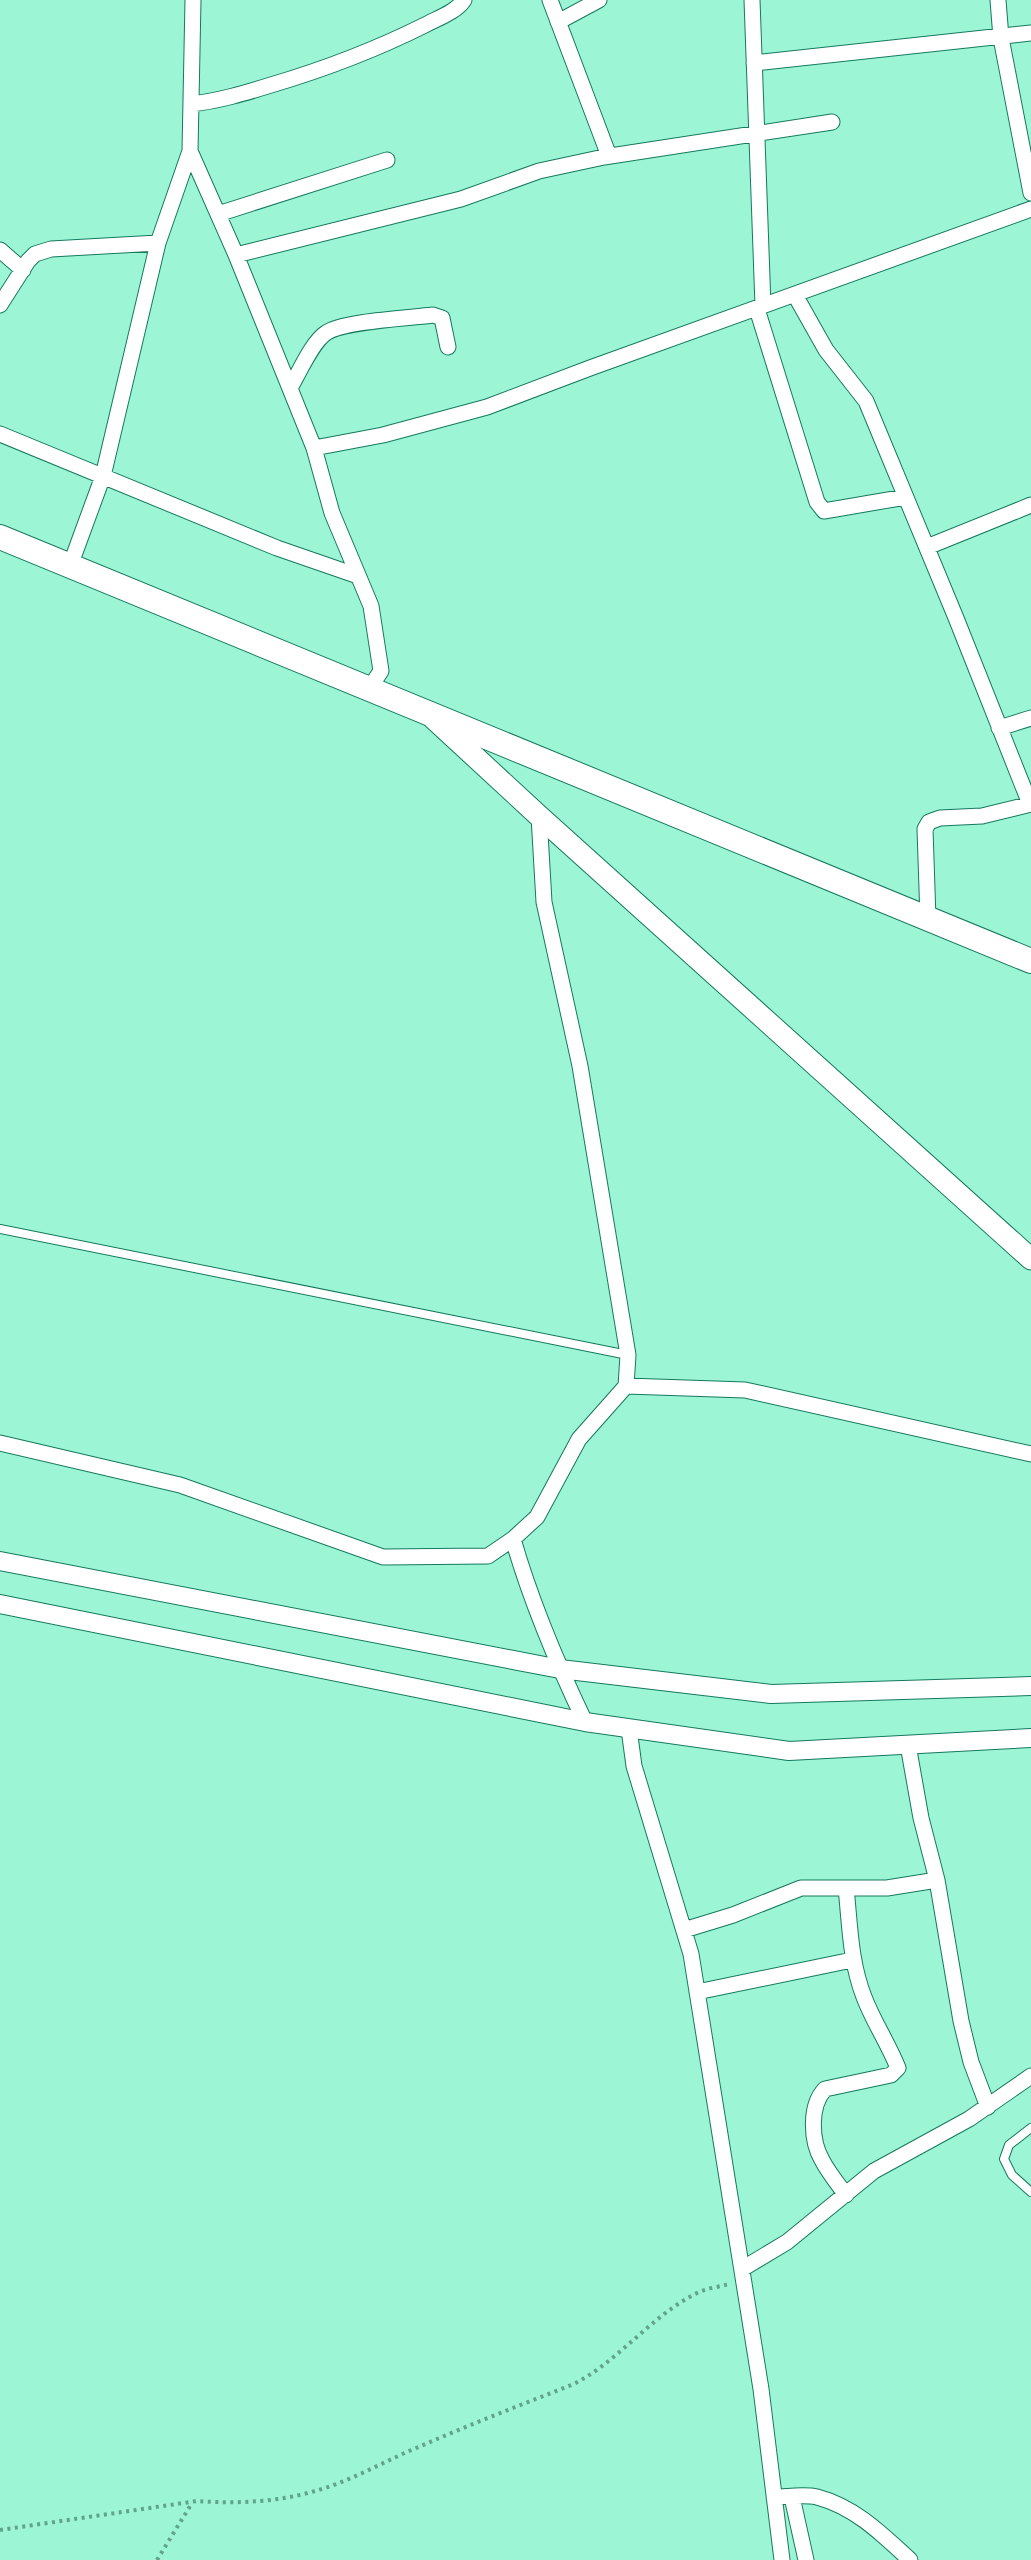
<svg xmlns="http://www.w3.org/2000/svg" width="1031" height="2560" font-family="Quicksand,sans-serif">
	<rect width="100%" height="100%" fill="#9cf5d5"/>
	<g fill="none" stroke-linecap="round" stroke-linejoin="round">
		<defs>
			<path id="service" d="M 0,1229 L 628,1355
				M 1031,2128 L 1009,2145 L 1004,2159 L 1012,2175 L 1031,2192"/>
			<path id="minor" d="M 193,0 L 190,151 L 236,255 L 314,448
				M 550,0 L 609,156
				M 752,0 L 763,306
				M 998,0 L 1001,38 L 1031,193
				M 558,22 L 599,0
				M 754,63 L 1031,33
				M 191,104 C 219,101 245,93 271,85 C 325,69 375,50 425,25 C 438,18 456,12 464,0
				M 218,214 L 387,160
				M 0,250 L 23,270
				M 236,255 L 461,199 L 539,171 L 604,157 L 832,122
				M 795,295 L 826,350 L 866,401 L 956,618 L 1030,804
				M 0,305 L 28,261 L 35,254 L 51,249 L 158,243
				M 757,309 L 817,502 L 824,511 L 906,497
				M 290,388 C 299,373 312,342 326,333 C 342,321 410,318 433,315 L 442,318 L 448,347
				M 0,434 L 277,548 L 358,576
				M 927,547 L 1031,505
				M 70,566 L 103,476 L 158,243 L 190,151
				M 369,689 L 381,671 L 371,606 L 332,513 L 314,448 L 383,435 L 487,407 L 590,368 L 1031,209
				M 999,728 L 1031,718
				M 928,919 L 925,829 L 929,822 L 940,818 L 982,816 L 1031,804
				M 626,1386 L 745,1390 L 1031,1454
				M 0,1443 L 180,1485 L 383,1557 L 488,1556 L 513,1539 L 537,1517 L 579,1439 L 626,1386 L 628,1355 L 580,1066 L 544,902 L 539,816
				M 513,1539 C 531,1602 557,1663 585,1722
				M 629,1729 L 634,1766 L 691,1954 L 761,2389 L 782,2560
				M 908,1745 L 921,1818 L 937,1880 L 961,2021 L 971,2062 L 988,2107
				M 684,1930 L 733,1915 L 801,1888 L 887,1888 L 937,1880
				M 697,1992 L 852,1960
				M 846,2195 C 838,2184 828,2172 822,2160 C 811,2141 809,2106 825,2089 L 891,2075 L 898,2068 C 888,2043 873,2021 864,1997 C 850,1961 850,1925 846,1888
				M 742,2269 L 787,2242 L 874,2171 L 969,2119 L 1031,2076
				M 774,2497 C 787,2497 804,2494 817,2497 C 855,2507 882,2534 910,2560
				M 792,2497 L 806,2560"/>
			<path id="tertiary" d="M 0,1561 L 560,1669 L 771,1694 L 1031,1686
				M 0,1604 L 585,1722 L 789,1751 L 1031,1738"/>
			<path id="secondary" d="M 433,718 L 539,816 L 1031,1259"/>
			<path id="primary" d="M 0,537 L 1031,961"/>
		</defs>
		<!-- service casing -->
		<use href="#service" stroke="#15795e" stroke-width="10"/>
		<!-- minor casing -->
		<use href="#minor" stroke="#15795e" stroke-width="17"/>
		<!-- tertiary casing -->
		<use href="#tertiary" stroke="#15795e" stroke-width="20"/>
		<!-- secondary casing -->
		<use href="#secondary" stroke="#15795e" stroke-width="23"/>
		<!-- primary casing -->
		<use href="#primary" stroke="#15795e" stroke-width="26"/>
		<!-- path -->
		<path stroke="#62a38c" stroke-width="4" stroke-dasharray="3 4.5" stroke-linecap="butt" d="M 0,2530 L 197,2501 C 236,2504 278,2502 315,2491 C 352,2481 386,2460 421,2446 C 471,2424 523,2404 574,2384 C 620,2360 651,2316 697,2293 C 707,2288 719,2287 729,2284
			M 157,2560 L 192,2503"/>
		<!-- service -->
		<use href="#service" stroke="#fff" stroke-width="8"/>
		<!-- minor -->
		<use href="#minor" stroke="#fff" stroke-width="15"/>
		<!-- tertiary -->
		<use href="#tertiary" stroke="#fff" stroke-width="18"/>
		<!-- secondary -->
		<use href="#secondary" stroke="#fff" stroke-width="21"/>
		<!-- primary -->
		<use href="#primary" stroke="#fff" stroke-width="24"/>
	</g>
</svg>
